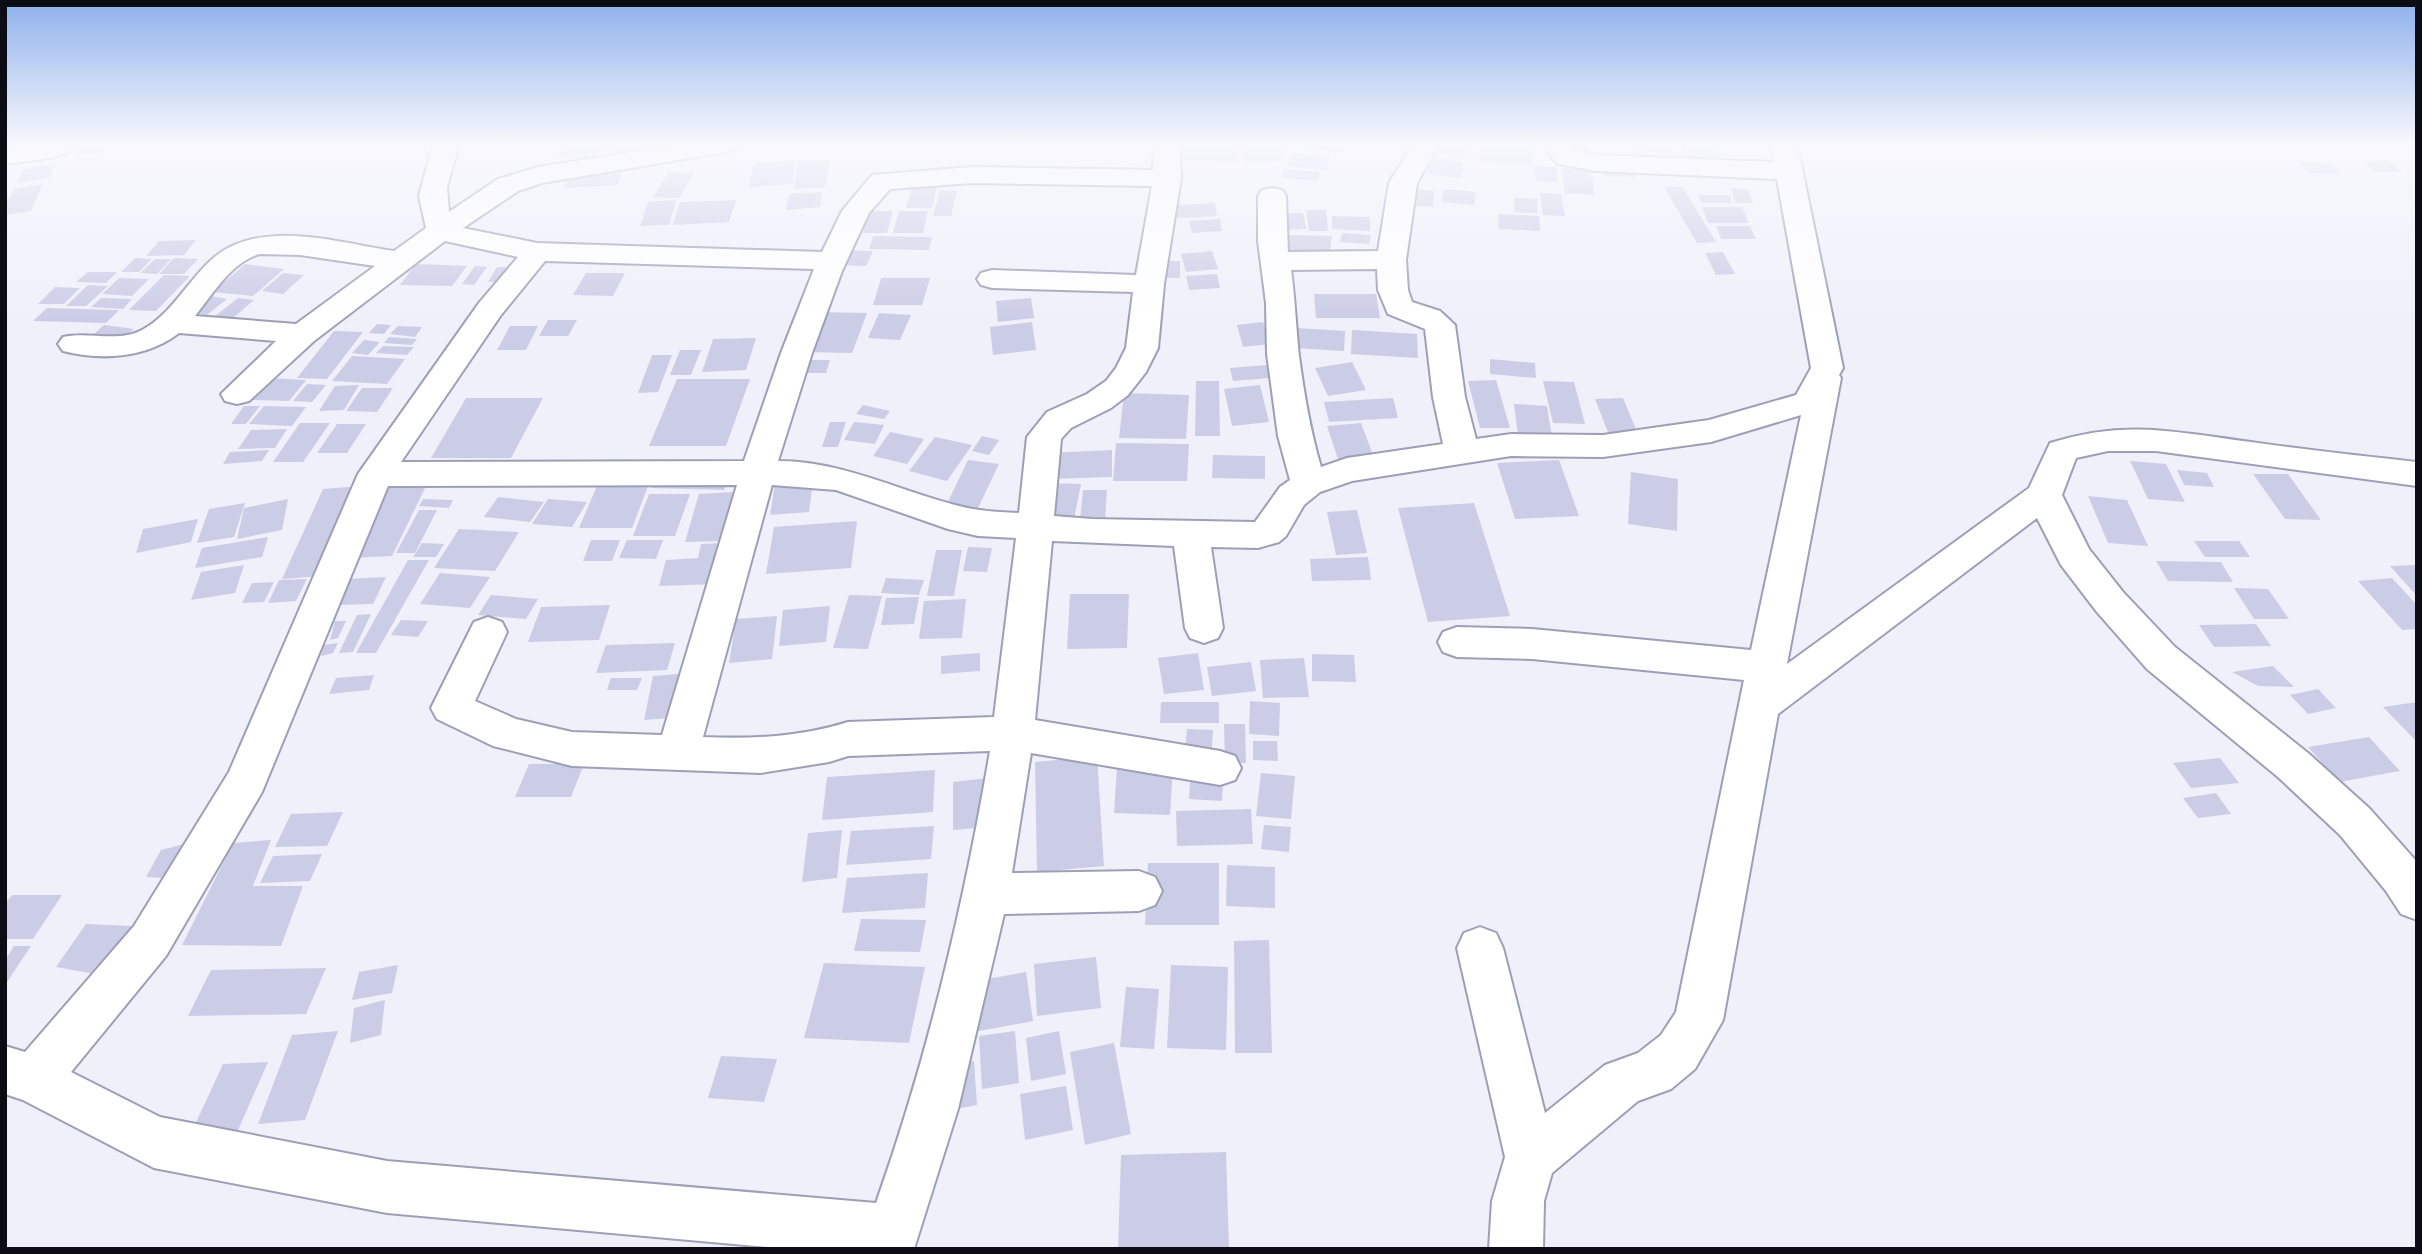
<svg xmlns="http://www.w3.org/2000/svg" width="2422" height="1254" font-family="'IBM Plex Sans',sans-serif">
	<rect width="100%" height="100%" fill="#eff0fa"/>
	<!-- building -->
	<path fill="#cbcde6" d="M 81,144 L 106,144 L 103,152 L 76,156 Z
		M 612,144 L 638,144 L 632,152 L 608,150 Z
		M 1306,144 L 1346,144 L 1344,152 L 1305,149 Z
		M 1481,144 L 1534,146 L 1533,165 L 1479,161 Z
		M 1624,144 L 1674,144 L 1672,155 L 1623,148 Z
		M 1681,144 L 1716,144 L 1719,159 L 1683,157 Z
		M 569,145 L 605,148 L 594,161 L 557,157 Z
		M 1440,146 L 1469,148 L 1469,158 L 1439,155 Z
		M 1183,147 L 1238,148 L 1238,161 L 1182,160 Z
		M 1282,147 L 1283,161 L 1245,162 L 1244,148 Z
		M 1291,153 L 1330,157 L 1327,170 L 1286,166 Z
		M 1430,158 L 1464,162 L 1462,178 L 1427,174 Z
		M 795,160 L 792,184 L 749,187 L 754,163 Z
		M 830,160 L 825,187 L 794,189 L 798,161 Z
		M 2299,161 L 2331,163 L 2341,175 L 2308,173 Z
		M 2362,161 L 2389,161 L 2402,172 L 2375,172 Z
		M 54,164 L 50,177 L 18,183 L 23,169 Z
		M 1534,166 L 1556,167 L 1558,182 L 1536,181 Z
		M 1561,168 L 1590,169 L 1595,195 L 1565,193 Z
		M 1603,168 L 1635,170 L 1637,177 L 1604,176 Z
		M 1284,169 L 1320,172 L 1318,181 L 1282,178 Z
		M 623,171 L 617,185 L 564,188 L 571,173 Z
		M 669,172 L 694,173 L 679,198 L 653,197 Z
		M 43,184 L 31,211 L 5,215 L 5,199 L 9,198 L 14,189 Z
		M 1682,186 L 1716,242 L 1697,243 L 1664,187 Z
		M 912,187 L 937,187 L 932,208 L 906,208 Z
		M 1731,188 L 1748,189 L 1753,203 L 1735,203 Z
		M 1411,189 L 1434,191 L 1433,207 L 1409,205 Z
		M 1444,189 L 1476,192 L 1474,205 L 1442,202 Z
		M 940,190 L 957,191 L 951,216 L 933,216 Z
		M 822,192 L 820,207 L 786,210 L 789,194 Z
		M 1540,193 L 1561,194 L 1565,216 L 1543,215 Z
		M 1698,195 L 1729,195 L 1732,203 L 1702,203 Z
		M 1514,198 L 1537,199 L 1538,213 L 1515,212 Z
		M 676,200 L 669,225 L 640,226 L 648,202 Z
		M 736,200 L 729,222 L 673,225 L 680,202 Z
		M 1215,203 L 1217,216 L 1177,218 L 1176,205 Z
		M 1702,207 L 1742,207 L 1749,223 L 1708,223 Z
		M 1306,210 L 1326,210 L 1328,231 L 1309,231 Z
		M 869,211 L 893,211 L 887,233 L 863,233 Z
		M 899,211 L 928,211 L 923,233 L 893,233 Z
		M 1279,213 L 1303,213 L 1306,229 L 1282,230 Z
		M 1498,214 L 1539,216 L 1540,231 L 1499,229 Z
		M 1332,216 L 1370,217 L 1370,231 L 1332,229 Z
		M 1220,219 L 1222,231 L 1192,233 L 1189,221 Z
		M 1716,226 L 1750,226 L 1756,239 L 1721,239 Z
		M 1342,233 L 1371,235 L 1369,244 L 1340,242 Z
		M 1288,235 L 1332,236 L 1329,256 L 1286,254 Z
		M 873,236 L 932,237 L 929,250 L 869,249 Z
		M 196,240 L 184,255 L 146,256 L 159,241 Z
		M 847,250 L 873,251 L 866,266 L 840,265 Z
		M 1212,251 L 1218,269 L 1186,272 L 1181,254 Z
		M 1723,252 L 1735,274 L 1716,275 L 1705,253 Z
		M 135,258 L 152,259 L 139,272 L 121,272 Z
		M 174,258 L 198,259 L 184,274 L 159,274 Z
		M 155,259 L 171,259 L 157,274 L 140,273 Z
		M 1157,261 L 1180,261 L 1180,278 L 1156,278 Z
		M 245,264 L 284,269 L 253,296 L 213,292 Z
		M 416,264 L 467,266 L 452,286 L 400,285 Z
		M 475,266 L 487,267 L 474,285 L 462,284 Z
		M 497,267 L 506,267 L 497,282 L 488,282 Z
		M 88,272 L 117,272 L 106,283 L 76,282 Z
		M 283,273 L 304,275 L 283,294 L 262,291 Z
		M 586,273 L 625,273 L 613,296 L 573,295 Z
		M 1217,274 L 1220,288 L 1189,290 L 1186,276 Z
		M 164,275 L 190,276 L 156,311 L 129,310 Z
		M 119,278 L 149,279 L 132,296 L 102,294 Z
		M 881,278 L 930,278 L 922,305 L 873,305 Z
		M 88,285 L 108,286 L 86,306 L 66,306 Z
		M 55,287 L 80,288 L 64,304 L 38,304 Z
		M 1314,294 L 1376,294 L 1380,318 L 1316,318 Z
		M 205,295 L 227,299 L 203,318 L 181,314 Z
		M 101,298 L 132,299 L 123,309 L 91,307 Z
		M 238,298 L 254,300 L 232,319 L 215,316 Z
		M 1031,298 L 1034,318 L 998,322 L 996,301 Z
		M 47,308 L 119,310 L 106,323 L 33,321 Z
		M 820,312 L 867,313 L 852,353 L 804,352 Z
		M 879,313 L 911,315 L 900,340 L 868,338 Z
		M 548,320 L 577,320 L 568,336 L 539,336 Z
		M 1032,322 L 1036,350 L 993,355 L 990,327 Z
		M 1263,322 L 1270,344 L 1243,347 L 1237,325 Z
		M 377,324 L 391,325 L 384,334 L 369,333 Z
		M 104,325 L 134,329 L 125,337 L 94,334 Z
		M 398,326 L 422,327 L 415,337 L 390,334 Z
		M 510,326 L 538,326 L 526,350 L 497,350 Z
		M 1297,328 L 1345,331 L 1344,351 L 1295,348 Z
		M 1352,330 L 1417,334 L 1418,358 L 1351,354 Z
		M 334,331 L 363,332 L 327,379 L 297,378 Z
		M 389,337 L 417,339 L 412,345 L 384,343 Z
		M 756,338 L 746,370 L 702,372 L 713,339 Z
		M 364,340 L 380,342 L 368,355 L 352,353 Z
		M 383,346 L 414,347 L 407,355 L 376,353 Z
		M 680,350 L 701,350 L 691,375 L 670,375 Z
		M 652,355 L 672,355 L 658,392 L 638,393 Z
		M 352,356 L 405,359 L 387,384 L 332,381 Z
		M 1490,359 L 1535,363 L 1536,378 L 1490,374 Z
		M 803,360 L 830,360 L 826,373 L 799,373 Z
		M 1352,362 L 1366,390 L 1328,396 L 1315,368 Z
		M 1267,365 L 1270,378 L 1233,381 L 1230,368 Z
		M 269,378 L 306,380 L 289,401 L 252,400 Z
		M 677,379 L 750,379 L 726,446 L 649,446 Z
		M 1496,380 L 1510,428 L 1480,428 L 1468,381 Z
		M 1196,381 L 1219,381 L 1220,436 L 1195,436 Z
		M 1543,381 L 1574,382 L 1585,424 L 1553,423 Z
		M 307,384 L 326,385 L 312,402 L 293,401 Z
		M 359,385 L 344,410 L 319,411 L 335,386 Z
		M 1260,385 L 1269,422 L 1232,426 L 1224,389 Z
		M 362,388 L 393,388 L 377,412 L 346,411 Z
		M 1124,393 L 1189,395 L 1186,439 L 1119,438 Z
		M 466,398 L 543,398 L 511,458 L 431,458 Z
		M 1393,398 L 1398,418 L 1329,422 L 1324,402 Z
		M 1623,398 L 1638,434 L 1609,435 L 1595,399 Z
		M 1514,404 L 1547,406 L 1552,437 L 1518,435 Z
		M 863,405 L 890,411 L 884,419 L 856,414 Z
		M 244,406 L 260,406 L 246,424 L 231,424 Z
		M 264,406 L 306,407 L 292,426 L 249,424 Z
		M 830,422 L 846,422 L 838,447 L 822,447 Z
		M 854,422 L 884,425 L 875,444 L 844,440 Z
		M 300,423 L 330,423 L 303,462 L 273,462 Z
		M 1361,423 L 1373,455 L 1338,459 L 1327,426 Z
		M 337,424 L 366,424 L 347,453 L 317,453 Z
		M 287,429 L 275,448 L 238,449 L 251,430 Z
		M 890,432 L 924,439 L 907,464 L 873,456 Z
		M 982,436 L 999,440 L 989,455 L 972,451 Z
		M 935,437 L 972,445 L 947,481 L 909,471 Z
		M 1116,443 L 1189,444 L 1187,481 L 1113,481 Z
		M 269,450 L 262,461 L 223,464 L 230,452 Z
		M 1112,450 L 1112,477 L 1047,479 L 1048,453 Z
		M 1213,455 L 1265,456 L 1265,479 L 1212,478 Z
		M 968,460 L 999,464 L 978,508 L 947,504 Z
		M 1559,460 L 1579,516 L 1515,519 L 1497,463 Z
		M 2130,461 L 2166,464 L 2185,502 L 2148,499 Z
		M 2177,470 L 2207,473 L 2214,487 L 2184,485 Z
		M 1631,472 L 1678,479 L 1677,531 L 1628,524 Z
		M 2253,474 L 2288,474 L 2321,520 L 2285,519 Z
		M 657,476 L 729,478 L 724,490 L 651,488 Z
		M 813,482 L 809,512 L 770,515 L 775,484 Z
		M 1044,483 L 1081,484 L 1074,519 L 1036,518 Z
		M 427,484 L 392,556 L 353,558 L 389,486 Z
		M 361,486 L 322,576 L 282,579 L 323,489 Z
		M 597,486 L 648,486 L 632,528 L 579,528 Z
		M 1083,490 L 1107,490 L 1105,520 L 1080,520 Z
		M 734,492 L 721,541 L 685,542 L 699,494 Z
		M 649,494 L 690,494 L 675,536 L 633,536 Z
		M 2088,496 L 2127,500 L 2148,546 L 2108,543 Z
		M 498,497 L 544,502 L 530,522 L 484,517 Z
		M 288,499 L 282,530 L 237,539 L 244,508 Z
		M 423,499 L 453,500 L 449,508 L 419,506 Z
		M 548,499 L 587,502 L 572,527 L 532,524 Z
		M 245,503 L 234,537 L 197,543 L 209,509 Z
		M 1474,503 L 1510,616 L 1428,622 L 1398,508 Z
		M 419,510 L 437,510 L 415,553 L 396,553 Z
		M 1357,510 L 1367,553 L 1336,555 L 1327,512 Z
		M 198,519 L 191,542 L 136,553 L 143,529 Z
		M 857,521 L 851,568 L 766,574 L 774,527 Z
		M 459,529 L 481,530 L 519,532 L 495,571 L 434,568 Z
		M 268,537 L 262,557 L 195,568 L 202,548 Z
		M 591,540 L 620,540 L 612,561 L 583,561 Z
		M 627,540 L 663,540 L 656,559 L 619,558 Z
		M 2194,541 L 2239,541 L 2250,557 L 2205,557 Z
		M 422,543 L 444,544 L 436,557 L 413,557 Z
		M 724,543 L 714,584 L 659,586 L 666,560 L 698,558 L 701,544 Z
		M 968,547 L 992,548 L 987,572 L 963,571 Z
		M 936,550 L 962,550 L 954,596 L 927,596 Z
		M 1368,557 L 1371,580 L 1312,581 L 1310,559 Z
		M 408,560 L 429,560 L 376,653 L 356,653 Z
		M 2156,561 L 2221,562 L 2233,582 L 2168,581 Z
		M 244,565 L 235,593 L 191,600 L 201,572 Z
		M 2417,565 L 2417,596 L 2390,566 Z
		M 440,573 L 490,577 L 470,608 L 420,604 Z
		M 386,577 L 373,604 L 334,605 L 347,579 Z
		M 886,578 L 924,580 L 919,595 L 881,593 Z
		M 2392,578 L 2417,605 L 2417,629 L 2402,630 L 2358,581 Z
		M 307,579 L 296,601 L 268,603 L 279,580 Z
		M 274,582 L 264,602 L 242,603 L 252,583 Z
		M 2234,588 L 2268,589 L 2289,619 L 2254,619 Z
		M 1070,594 L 1129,594 L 1127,648 L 1067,649 Z
		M 491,595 L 538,599 L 526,619 L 478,615 Z
		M 849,595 L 882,596 L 868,649 L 833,648 Z
		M 919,597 L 914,624 L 881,625 L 886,598 Z
		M 966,599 L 962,638 L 919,639 L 924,601 Z
		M 610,605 L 599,640 L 528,642 L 541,607 Z
		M 830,606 L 826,642 L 779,646 L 783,610 Z
		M 371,614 L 353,652 L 339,653 L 357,615 Z
		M 777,616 L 772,659 L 729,663 L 736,619 Z
		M 401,620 L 428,621 L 418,637 L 391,635 Z
		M 335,621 L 346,621 L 338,638 L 330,640 Z
		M 2256,624 L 2271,646 L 2214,647 L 2199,625 Z
		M 338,643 L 333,653 L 321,656 L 323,645 Z
		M 675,643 L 667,670 L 596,673 L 606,645 Z
		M 980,653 L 980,671 L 941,674 L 941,656 Z
		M 1198,653 L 1204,690 L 1164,694 L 1158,658 Z
		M 1312,654 L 1354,655 L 1356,682 L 1312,681 Z
		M 1304,658 L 1309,697 L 1263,698 L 1260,660 Z
		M 1251,662 L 1256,691 L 1212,696 L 1207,667 Z
		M 2273,666 L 2294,687 L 2258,686 L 2232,672 Z
		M 690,673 L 682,717 L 644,720 L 653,676 Z
		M 374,675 L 369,690 L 329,694 L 336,678 Z
		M 611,678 L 642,678 L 637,690 L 607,690 Z
		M 2318,689 L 2336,708 L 2308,714 L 2290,695 Z
		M 1250,701 L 1280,703 L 1279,736 L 1249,734 Z
		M 1161,702 L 1219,702 L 1219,723 L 1160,723 Z
		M 2417,702 L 2417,742 L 2383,707 Z
		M 1224,724 L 1245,724 L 1246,763 L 1225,763 Z
		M 1187,729 L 1213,730 L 1211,761 L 1184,760 Z
		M 2369,737 L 2400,771 L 2339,782 L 2308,747 Z
		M 1253,741 L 1277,741 L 1278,761 L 1253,760 Z
		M 1097,756 L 1104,866 L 1037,872 L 1035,762 Z
		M 2220,758 L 2239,783 L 2191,788 L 2173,763 Z
		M 529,764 L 584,764 L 571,797 L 515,797 Z
		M 1117,767 L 1173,768 L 1170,815 L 1114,813 Z
		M 935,770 L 933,812 L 822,820 L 827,777 Z
		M 1261,773 L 1295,776 L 1291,819 L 1256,816 Z
		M 988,778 L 988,827 L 953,830 L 953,782 Z
		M 1190,782 L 1223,783 L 1222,801 L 1189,799 Z
		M 2216,793 L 2231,814 L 2198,818 L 2183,798 Z
		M 1251,809 L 1253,844 L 1177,846 L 1176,811 Z
		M 343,812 L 327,846 L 275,847 L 291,814 Z
		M 1264,825 L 1291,827 L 1289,852 L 1261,849 Z
		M 934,826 L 931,859 L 846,865 L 851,831 Z
		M 842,830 L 837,878 L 802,882 L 808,833 Z
		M 200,840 L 182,879 L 146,877 L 161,850 Z
		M 271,840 L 253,886 L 303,886 L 281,946 L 182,945 L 233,843 Z
		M 322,854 L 310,881 L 260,883 L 273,856 Z
		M 1148,863 L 1219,863 L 1219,925 L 1145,925 Z
		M 1227,865 L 1275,867 L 1275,908 L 1226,906 Z
		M 928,873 L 925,908 L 842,913 L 847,878 Z
		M 12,895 L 62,895 L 33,939 L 5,939 L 5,904 Z
		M 861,919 L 926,920 L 920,952 L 854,951 Z
		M 86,924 L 132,926 L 128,945 L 111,977 L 56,967 Z
		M 1269,940 L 1272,1053 L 1235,1053 L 1234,941 Z
		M 14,946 L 31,946 L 5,985 L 5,960 Z
		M 1096,957 L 1101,1008 L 1037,1016 L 1034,964 Z
		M 824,963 L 925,967 L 909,1043 L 804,1038 Z
		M 398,965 L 392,993 L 352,1000 L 359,972 Z
		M 1171,965 L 1228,967 L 1226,1050 L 1167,1048 Z
		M 326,968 L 306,1014 L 188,1016 L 211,970 Z
		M 1026,972 L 1033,1021 L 974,1032 L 970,982 Z
		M 1126,987 L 1159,989 L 1154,1049 L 1120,1047 Z
		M 385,1000 L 381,1035 L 350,1043 L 354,1008 Z
		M 338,1031 L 305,1120 L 258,1124 L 292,1035 Z
		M 1015,1031 L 1019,1083 L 982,1089 L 979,1036 Z
		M 1059,1031 L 1066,1074 L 1031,1081 L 1026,1038 Z
		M 1114,1043 L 1131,1134 L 1085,1145 L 1070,1052 Z
		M 721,1056 L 777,1059 L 764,1102 L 708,1098 Z
		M 974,1061 L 977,1105 L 956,1109 L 954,1065 Z
		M 268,1062 L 235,1137 L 189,1138 L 223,1064 Z
		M 1066,1086 L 1073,1130 L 1025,1140 L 1020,1094 Z
		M 1226,1152 L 1229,1249 L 1118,1249 L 1121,1155 Z"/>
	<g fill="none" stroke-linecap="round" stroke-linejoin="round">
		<defs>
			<path id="minor" d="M 31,144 L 79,144 C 68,160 24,161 5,164 L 5,148 Z
				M 433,144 L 459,144 L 447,187 L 449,212 L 498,179 L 538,167 L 683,144 L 739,144 L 735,150 L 726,152 L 542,183 L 518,191 L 463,228 L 537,243 L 822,252 L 842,211 L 872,175 L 972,167 L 1153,170 L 1154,144 L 1180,144 L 1181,178 L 1164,284 L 1158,348 L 1146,372 L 1128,395 L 1111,408 L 1071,428 L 1061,439 L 1054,516 L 1092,519 L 1255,522 L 1280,487 L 1290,480 L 1278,436 L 1267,354 L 1266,303 L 1258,241 L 1258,196 L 1262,190 L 1272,188 L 1282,190 L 1286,196 L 1288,252 L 1378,251 L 1389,183 L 1413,144 L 1439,144 L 1417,183 L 1406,260 L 1408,290 L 1412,302 L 1440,311 L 1455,325 L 1465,397 L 1476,439 L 1511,434 L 1603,435 L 1709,420 L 1796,395 L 1811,368 L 1777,179 L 1596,171 L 1558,164 L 1545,150 L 1547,144 L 1573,144 L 1572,148 L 1596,155 L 1774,162 L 1771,144 L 1797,144 L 1843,368 L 1839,375 L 1841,378 L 1787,664 L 2029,488 L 2050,443 C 2125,419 2176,432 2251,442 C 2306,450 2362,456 2417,462 L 2417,486 L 2156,451 L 2108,451 L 2076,458 L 2062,495 L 2089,549 L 2123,592 L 2175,647 L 2308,753 L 2370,809 L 2417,862 L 2417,920 L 2401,914 L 2386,891 L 2340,835 L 2278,777 L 2147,669 L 2097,612 L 2061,565 L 2037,518 L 1778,714 L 1723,1020 L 1695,1069 L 1671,1089 L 1638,1101 L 1552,1173 L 1544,1201 L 1543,1249 L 1489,1249 L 1492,1201 L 1505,1157 L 1457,948 L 1464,933 L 1480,927 L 1496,933 L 1503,948 L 1545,1113 L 1605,1065 L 1638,1053 L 1661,1035 L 1676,1012 L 1744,680 L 1532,659 L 1457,657 L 1443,652 L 1438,642 L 1443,632 L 1457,627 L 1532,629 L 1751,650 L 1801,415 L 1711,442 L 1603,457 L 1511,456 L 1352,481 L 1320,492 L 1304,505 L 1286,536 L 1279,542 L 1258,548 L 1211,547 L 1223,628 L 1218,638 L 1204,643 L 1190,638 L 1185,628 L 1174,546 L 1052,541 L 1035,720 L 1220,751 L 1235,756 L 1241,768 L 1235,780 L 1220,785 L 1031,753 L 1012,873 L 1139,871 L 1155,877 L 1162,891 L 1155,905 L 1139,911 L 1004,914 L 958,1109 L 914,1249 L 790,1249 L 387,1213 L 154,1168 L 23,1100 L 5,1094 L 5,1046 L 25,1052 L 134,926 L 229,772 L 358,474 L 479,303 L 518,257 L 445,241 L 314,341 L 249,401 L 237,404 L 225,401 L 221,394 L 276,341 L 179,333 C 147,358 102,361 63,351 L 58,344 L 63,337 C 88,331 118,343 142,330 C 170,315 187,283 209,262 C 256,216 337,243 394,251 L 426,228 L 419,196 ZM 972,183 L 1152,186 L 1136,275 L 992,270 L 981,273 L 977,279 L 981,285 L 992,288 L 1133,292 L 1126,348 L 1116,368 L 1106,381 L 1087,394 L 1047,412 L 1027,437 L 1019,513 C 997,512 976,511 955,505 C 895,489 841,461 778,461 L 812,353 L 842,271 L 869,213 L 890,189 ZM 260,254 L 300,255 L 375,266 L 296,324 L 195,316 C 212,295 232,261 260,254 ZM 545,261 L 814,269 L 781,353 L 744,461 L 401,462 L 501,315 ZM 1377,269 L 1378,290 L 1388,314 L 1425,329 L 1433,397 L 1443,444 L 1347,458 L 1321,467 C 1310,430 1304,393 1299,356 C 1296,327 1295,298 1291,270 ZM 737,485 L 662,735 L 572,732 L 516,719 L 475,701 L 507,632 L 502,622 L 488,617 L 474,622 L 431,708 L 437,719 L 493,746 L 572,766 L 761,773 L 829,762 L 848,756 L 990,751 C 964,904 928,1056 876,1203 L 387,1161 L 160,1117 L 71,1072 L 166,956 L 262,792 L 388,486 ZM 772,485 L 836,490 L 948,529 L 978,536 L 1016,538 L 994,717 L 848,722 C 800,737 753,739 703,737 Z"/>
		</defs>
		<!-- minor casing -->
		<use href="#minor" stroke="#9d9fb7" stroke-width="4"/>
		<!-- minor -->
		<use href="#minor" fill="#fff" fill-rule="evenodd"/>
	</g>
	<!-- sky -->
	<linearGradient id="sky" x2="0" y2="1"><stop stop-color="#8eb0ec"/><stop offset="0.45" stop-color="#f8f8fd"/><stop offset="1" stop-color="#f8f8fd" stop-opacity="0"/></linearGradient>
	<rect width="2422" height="320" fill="url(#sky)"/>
	<!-- border -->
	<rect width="2422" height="1254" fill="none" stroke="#0b0c14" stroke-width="14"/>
</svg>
